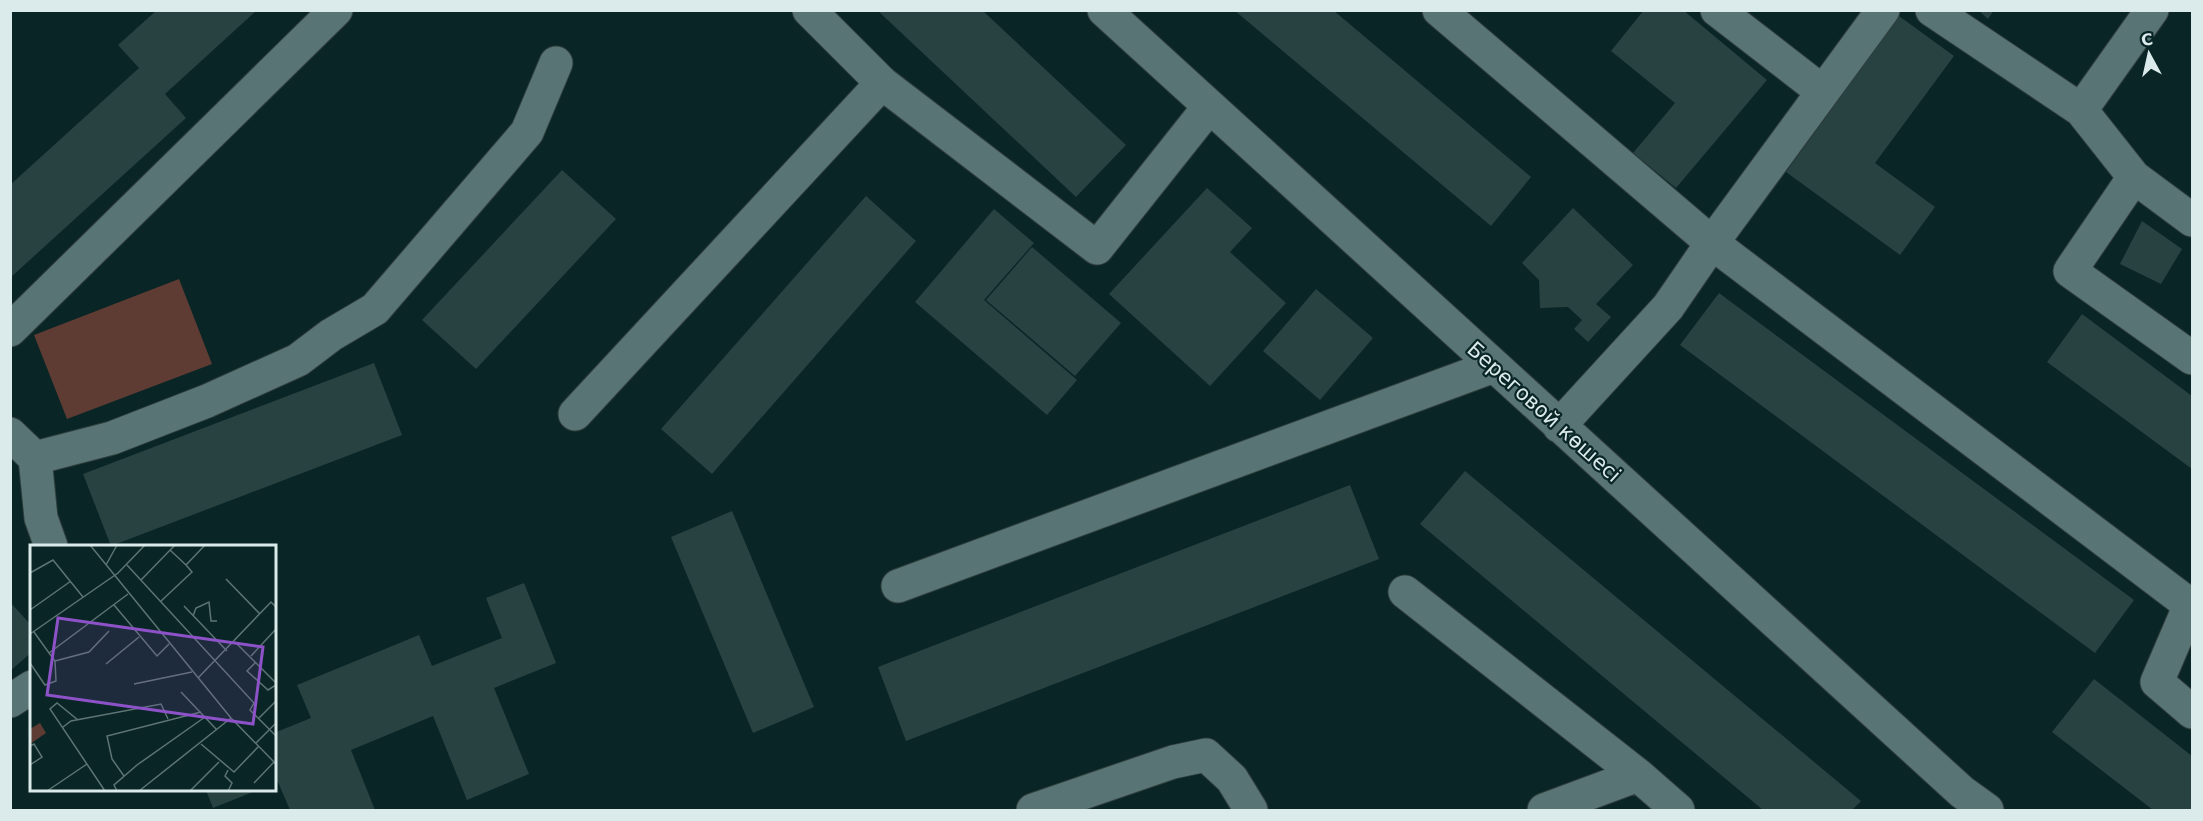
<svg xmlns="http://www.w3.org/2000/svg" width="2203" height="821" font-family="'DejaVu Sans',sans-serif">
	<rect width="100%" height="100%" fill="#0a2525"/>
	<!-- garden -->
	<path fill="#5e3c33" d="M 179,279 L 212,364 L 67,419 L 34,335 Z"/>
	<!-- building -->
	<path fill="#284242" d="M 157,10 L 257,10 L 165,94 L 186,118 L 10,278 L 10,185 L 139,68 L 118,45 Z
		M 877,10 L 982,10 L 1126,145 L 1076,197 Z
		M 1234,10 L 1333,10 L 1531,177 L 1491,226 Z
		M 1644,10 L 1683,10 L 1767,80 L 1676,188 L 1633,153 L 1675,103 L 1611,51 Z
		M 1978,10 L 1994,10 L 1988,19 Z
		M 1899,16 L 1954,56 L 1875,163 L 1935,207 L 1900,255 L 1786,172 Z
		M 562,170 L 616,219 L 476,369 L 422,320 Z
		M 1207,188 L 1252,228 L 1230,252 L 1286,303 L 1210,386 L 1109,294 Z
		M 866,196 L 916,241 L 712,474 L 661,429 Z
		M 1573,208 L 1633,265 L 1596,304 L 1611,317 L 1588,342 L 1574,329 L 1582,320 L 1568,307 L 1540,308 L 1539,280 L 1522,263 Z
		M 994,209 L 1034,243 L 984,300 L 1077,380 L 1047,415 L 915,302 Z
		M 2142,221 L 2182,249 L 2161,284 L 2120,264 Z
		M 1032,247 L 1121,323 L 1075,376 L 986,300 Z
		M 1316,289 L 1373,338 L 1320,400 L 1263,351 Z
		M 1719,293 L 2134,600 L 2095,653 L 1680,345 Z
		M 2082,314 L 2192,396 L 2192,469 L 2047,362 Z
		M 374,363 L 402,435 L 111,546 L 83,474 Z
		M 1465,471 L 1861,801 L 1852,810 L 1763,810 L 1420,524 Z
		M 1350,485 L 1379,559 L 906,741 L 878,667 Z
		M 732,511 L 814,707 L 753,733 L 671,537 Z
		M 524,583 L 556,663 L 494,688 L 529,774 L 467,800 L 433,716 L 351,750 L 375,810 L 290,810 L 278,782 L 274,783 L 274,733 L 311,718 L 297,685 L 419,635 L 432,666 L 502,638 L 486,598 Z
		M 10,602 L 32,626 L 32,652 L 10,671 Z
		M 2094,679 L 2192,756 L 2192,810 L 2153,810 L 2052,732 Z
		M 206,790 L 258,790 L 213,808 Z"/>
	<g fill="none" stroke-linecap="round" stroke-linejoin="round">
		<defs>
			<path id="minor" d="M 809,10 L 882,83 L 1097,248 L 1209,107
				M 1104,10 L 1962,792 L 1987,810
				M 1439,10 L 1712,243 L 2190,605 L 2157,682 L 2192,712
				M 1717,10 L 1823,92
				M 1932,10 L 2081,110 L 2134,177 L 2192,220
				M 2081,110 L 2152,10
				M 2134,177 L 2070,271 L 2192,358
				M 10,330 L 336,10
				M 575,414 L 882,83
				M 1559,426 L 1668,307 L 1712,243 L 1883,10
				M 10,434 L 35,458 L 41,518 L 51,546
				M 35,458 L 112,438 L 207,401 L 298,360 L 331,335 L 375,309 L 527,132 L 556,63
				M 898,586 L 1494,366
				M 1405,592 L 1638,775 L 1678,810
				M 10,701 L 32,687
				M 1033,810 L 1173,762 L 1206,755 L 1232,779 L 1251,810
				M 1544,810 L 1638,775"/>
		</defs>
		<!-- minor casing -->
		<use href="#minor" stroke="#303e3e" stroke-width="35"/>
		<!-- minor -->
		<use href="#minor" stroke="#587474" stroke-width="33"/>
	</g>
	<g text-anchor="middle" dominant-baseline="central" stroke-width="4.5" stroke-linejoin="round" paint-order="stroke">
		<!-- street labels -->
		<g font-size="21" fill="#dbeaea" stroke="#0a2525">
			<text transform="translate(1544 412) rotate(42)">Береговой көшесі</text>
		</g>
	</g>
	<!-- overview -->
	<g transform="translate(30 545)">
		<rect width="246" height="246" fill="#0a2525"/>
		<path d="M 10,178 L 16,188 L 0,199 L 0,184 Z" fill="#5e3c33"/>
		<path fill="none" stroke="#5e7474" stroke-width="1.5" d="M 60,0 L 201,173 L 246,219M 140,5 L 156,20M 76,20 L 87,0M 97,20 L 224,158 L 220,165 L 246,191M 0,28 L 23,15 L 53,52M 196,34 L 230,69M 111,35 L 145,0M 130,57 L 162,27 L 156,20 L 175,0M 84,60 L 127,111 L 139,99M 154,61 L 197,106M 0,65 L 41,36M 163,71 L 166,63 L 179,57 L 181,76 L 187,76M 4,87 L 19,108 L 98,49M 0,89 L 88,28 L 115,0M 205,97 L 246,138M 221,111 L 246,84M 25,116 L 59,107 L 79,86M 0,118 L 15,140 L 26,136 L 25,116 L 19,108M 225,118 L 217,126 L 238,145 L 246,140M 76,119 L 109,92M 168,133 L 241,57 L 246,62M 104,139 L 162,127M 151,147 L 187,185M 228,174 L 246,156M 48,175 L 27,158 L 20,164 L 75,246M 33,182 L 41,176 L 131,159 L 138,174M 226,198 L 246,178M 171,199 L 204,227 L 229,201M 0,201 L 4,199 L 12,212 L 0,220M 198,225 L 195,231 L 202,238 L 198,246M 94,231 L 82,214 L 77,191 L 171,167M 224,238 L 244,217M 17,246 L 57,219M 87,246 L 84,240 L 107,220 L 175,172M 109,246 L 201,173M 160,246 L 189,217"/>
		<path fill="#8e52c8" fill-opacity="0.15" stroke="#8e52c8" stroke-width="3" d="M 28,73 L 233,102 L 223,179 L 17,150 Z"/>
		<rect width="246" height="246" fill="none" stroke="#dbeaea" stroke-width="3"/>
	</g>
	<!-- border -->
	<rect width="2203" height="821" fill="none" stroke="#dbeaea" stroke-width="24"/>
	<!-- north arrow -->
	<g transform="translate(2149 54) rotate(352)" stroke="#0a2525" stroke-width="4.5" paint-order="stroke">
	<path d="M0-4.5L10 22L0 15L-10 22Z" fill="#dbeaea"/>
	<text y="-9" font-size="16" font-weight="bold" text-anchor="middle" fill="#dbeaea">С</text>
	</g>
</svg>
